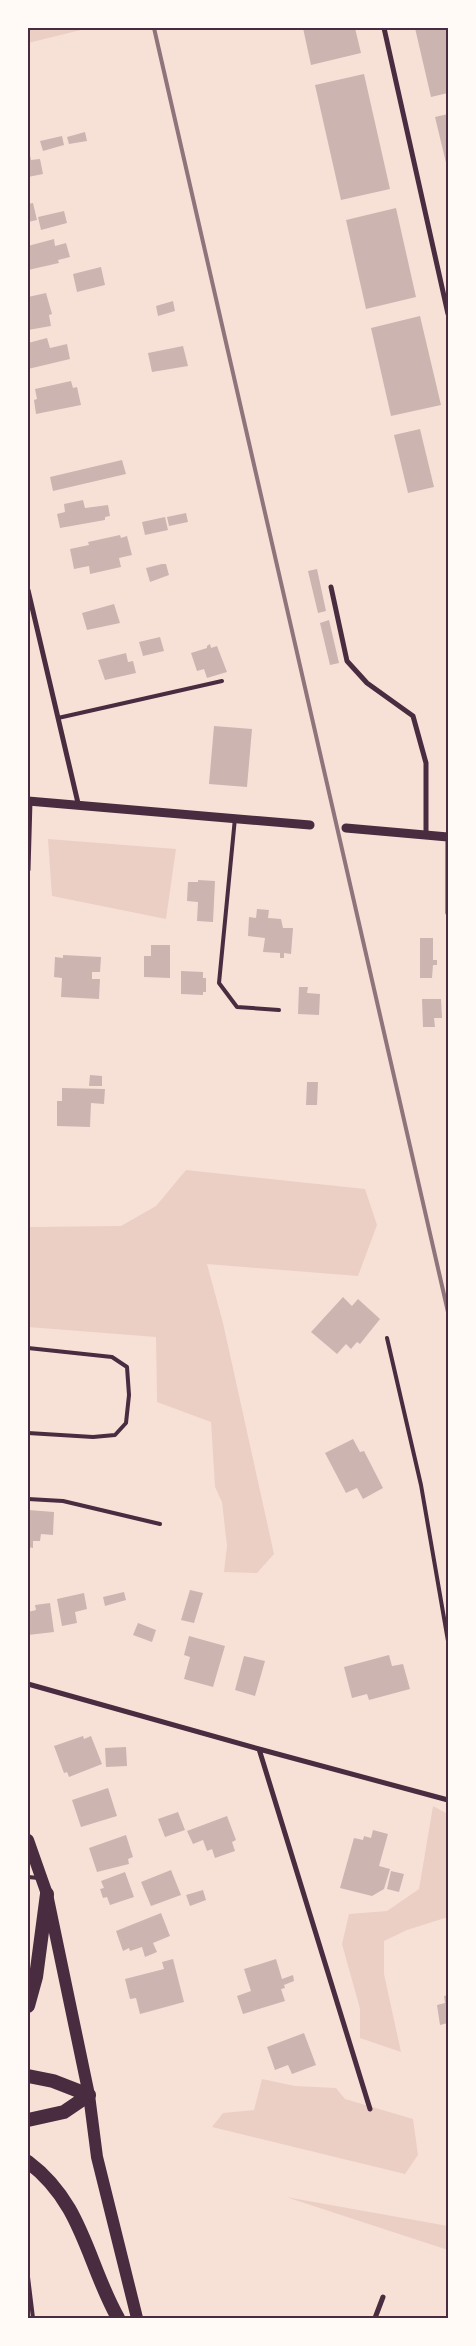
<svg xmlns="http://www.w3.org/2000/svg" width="476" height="2346" font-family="Poppins,sans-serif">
	<rect width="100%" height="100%" fill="#f7e1d7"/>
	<!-- green -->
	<path fill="#ebcfc5" d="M 28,28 L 89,28 L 28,43 Z
		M 48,839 L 176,849 L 166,919 L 52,896 Z
		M 186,1170 L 365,1189 L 377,1225 L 358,1276 L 207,1264 L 223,1323 L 274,1554 L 257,1573 L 224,1572 L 227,1546 L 222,1502 L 215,1487 L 211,1422 L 157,1402 L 156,1337 L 28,1327 L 28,1227 L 121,1226 L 156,1206 Z
		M 433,1806 L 448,1814 L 448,1917 L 407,1930 L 384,1941 L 384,1974 L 401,2052 L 360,2038 L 360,2009 L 342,1944 L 349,1914 L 387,1911 L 419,1889 Z
		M 262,2079 L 295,2086 L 336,2088 L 345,2099 L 413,2119 L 418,2155 L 405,2174 L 212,2127 L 223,2113 L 254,2110 Z
		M 286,2197 L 448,2226 L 448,2250 Z"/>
	<!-- building -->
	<path fill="#ccb4b1" d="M 303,28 L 355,28 L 361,53 L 311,65 Z
		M 415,28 L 448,28 L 448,93 L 431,97 Z
		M 364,74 L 390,189 L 341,200 L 315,85 Z
		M 448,114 L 448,171 L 435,117 Z
		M 85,132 L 87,141 L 69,144 L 67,137 Z
		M 62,136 L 64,145 L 43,151 L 40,141 Z
		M 28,150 L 29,150 L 31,160 L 40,159 L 43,174 L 28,177 Z
		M 33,203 L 37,220 L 28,222 L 28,204 Z
		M 396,208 L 416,297 L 366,309 L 346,220 Z
		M 64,211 L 67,223 L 41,230 L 38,217 Z
		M 54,239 L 55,246 L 66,243 L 70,257 L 58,260 L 59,263 L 28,270 L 28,246 Z
		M 101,267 L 105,285 L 77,292 L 73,274 Z
		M 46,293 L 52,314 L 49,315 L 51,326 L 28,330 L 28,320 L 30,320 L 28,317 L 28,297 Z
		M 173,301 L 175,311 L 158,316 L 156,306 Z
		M 420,316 L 441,405 L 391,416 L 371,328 Z
		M 47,338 L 50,348 L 67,344 L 70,359 L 28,369 L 28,343 Z
		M 183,346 L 188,366 L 152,372 L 148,353 Z
		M 71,381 L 73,388 L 77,387 L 81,405 L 36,414 L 34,400 L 37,399 L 35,389 Z
		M 420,429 L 434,487 L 408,493 L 394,435 Z
		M 122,460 L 126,474 L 53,491 L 50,477 Z
		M 83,500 L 85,508 L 108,505 L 110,516 L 105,517 L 105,520 L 60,528 L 57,514 L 65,512 L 64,504 Z
		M 186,513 L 188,522 L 169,526 L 167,517 Z
		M 165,517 L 168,530 L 145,535 L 142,522 Z
		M 120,535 L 121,538 L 127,536 L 132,555 L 119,558 L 121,567 L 90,574 L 89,566 L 74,569 L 70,549 L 89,545 L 88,542 Z
		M 162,564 L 166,564 L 169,575 L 150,582 L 146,568 Z
		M 317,569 L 326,611 L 318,613 L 308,571 Z
		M 114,604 L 120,623 L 87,630 L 82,613 Z
		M 329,620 L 339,663 L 330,665 L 320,623 Z
		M 160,637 L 164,651 L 143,656 L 139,642 Z
		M 210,644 L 211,648 L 217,646 L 227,672 L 207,678 L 204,669 L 197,671 L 191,653 L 207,648 L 207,646 Z
		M 126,653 L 128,662 L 133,661 L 136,673 L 105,680 L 98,660 Z
		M 214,726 L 252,729 L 247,787 L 209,784 Z
		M 198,880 L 215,881 L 213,922 L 197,921 L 198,902 L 187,901 L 188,882 L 198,882 Z
		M 257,909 L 269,910 L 268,918 L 281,919 L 283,928 L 293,928 L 291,954 L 284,953 L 284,958 L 280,958 L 280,953 L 263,952 L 265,938 L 248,936 L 249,917 L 256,918 Z
		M 420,938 L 433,938 L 433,960 L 437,960 L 437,965 L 433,965 L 432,978 L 420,978 Z
		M 151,945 L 170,945 L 170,978 L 144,977 L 144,956 L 151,956 Z
		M 63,955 L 101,957 L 100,972 L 92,972 L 92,979 L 100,979 L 99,999 L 61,997 L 62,978 L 54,977 L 55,957 L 63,958 Z
		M 181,971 L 203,972 L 203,978 L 206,978 L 206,992 L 203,992 L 203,995 L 181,994 Z
		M 299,987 L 308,987 L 307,993 L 320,994 L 319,1015 L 298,1014 Z
		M 422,999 L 441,999 L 442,1018 L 434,1018 L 435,1027 L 423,1027 Z
		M 90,1075 L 102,1076 L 102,1086 L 89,1086 Z
		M 307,1082 L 318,1082 L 317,1105 L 306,1105 Z
		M 62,1088 L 105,1089 L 104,1104 L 91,1103 L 90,1127 L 57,1126 L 57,1101 L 62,1101 Z
		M 343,1297 L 352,1306 L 358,1299 L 380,1319 L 360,1344 L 357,1342 L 351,1349 L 346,1344 L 337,1354 L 311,1332 Z
		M 353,1439 L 360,1452 L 364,1451 L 383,1488 L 363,1499 L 357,1488 L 346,1493 L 325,1453 Z
		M 28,1510 L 54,1512 L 53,1535 L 41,1534 L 40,1541 L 33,1541 L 33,1548 L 28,1547 Z
		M 190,1590 L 203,1593 L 194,1623 L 181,1620 Z
		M 124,1592 L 126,1600 L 105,1606 L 103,1597 Z
		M 84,1593 L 87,1609 L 75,1612 L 77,1623 L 62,1626 L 57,1599 Z
		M 50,1603 L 54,1632 L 28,1635 L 28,1612 L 36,1610 L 35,1605 Z
		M 138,1623 L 156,1630 L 152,1642 L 133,1635 Z
		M 189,1636 L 225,1646 L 213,1687 L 184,1679 L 190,1657 L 184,1655 Z
		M 389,1655 L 392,1666 L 403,1664 L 410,1689 L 369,1700 L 367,1694 L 352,1698 L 344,1667 Z
		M 244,1656 L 265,1661 L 255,1696 L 235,1690 Z
		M 83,1736 L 84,1739 L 91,1736 L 102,1764 L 69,1777 L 67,1772 L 64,1773 L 54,1746 Z
		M 126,1747 L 127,1766 L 106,1767 L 105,1748 Z
		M 108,1788 L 117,1816 L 81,1827 L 72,1800 Z
		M 178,1812 L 185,1830 L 165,1837 L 158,1819 Z
		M 227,1816 L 236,1840 L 232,1842 L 235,1851 L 215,1858 L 212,1849 L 207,1851 L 203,1840 L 193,1844 L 187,1831 Z
		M 373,1830 L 388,1834 L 379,1866 L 390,1869 L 384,1889 L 372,1896 L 340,1888 L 354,1838 L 363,1840 L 364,1836 L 371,1838 Z
		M 126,1835 L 133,1857 L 128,1859 L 129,1864 L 97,1872 L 89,1848 Z
		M 171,1870 L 181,1895 L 151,1906 L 141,1882 Z
		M 391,1871 L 404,1874 L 399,1892 L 387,1889 Z
		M 125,1872 L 134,1897 L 110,1905 L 107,1897 L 103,1898 L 100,1889 L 104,1888 L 101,1881 Z
		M 203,1890 L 206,1900 L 190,1906 L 186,1895 Z
		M 161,1913 L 170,1936 L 153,1943 L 157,1952 L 145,1957 L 142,1947 L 130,1951 L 129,1948 L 123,1951 L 116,1931 Z
		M 173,1959 L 184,2002 L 140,2014 L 136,1998 L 130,1999 L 125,1979 L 164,1969 L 162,1962 Z
		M 276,1959 L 282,1979 L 293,1975 L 294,1981 L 284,1985 L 285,1988 L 281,1989 L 285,2001 L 243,2014 L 237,1996 L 251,1991 L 244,1969 Z
		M 448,1995 L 448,2023 L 440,2025 L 437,2005 L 445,2003 L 444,1996 Z
		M 304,2033 L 316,2065 L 292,2074 L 288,2065 L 275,2070 L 267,2047 Z"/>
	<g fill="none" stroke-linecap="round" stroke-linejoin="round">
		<!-- service -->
		<path stroke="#4a2c40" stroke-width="4" d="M 58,718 L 222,681
			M 235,818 L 219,983 L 237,1007 L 279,1010
			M 387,1338 L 421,1485 L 448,1641
			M 28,1348 L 112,1357 L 127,1367 L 129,1395 L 126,1423 L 115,1435 L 93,1437 L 28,1433
			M 28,1499 L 63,1501 L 160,1524
			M 28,1877 L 39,1878
			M 28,2277 L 33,2318"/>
		<!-- minor -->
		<path stroke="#4a2c40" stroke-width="5" d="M 384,28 L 448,314
			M 331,587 L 347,661 L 367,683 L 413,716 L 426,763 L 426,835
			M 28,590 L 78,803
			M 448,837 L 448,913
			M 28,870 L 30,801
			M 28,1684 L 259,1749 L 448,1800
			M 259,1749 L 370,2109
			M 375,2318 L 383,2297"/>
		<!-- tertiary -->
		<path stroke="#4a2c40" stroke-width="9" d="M 28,801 L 310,825
			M 346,828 L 448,837"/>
		<!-- primary -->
		<path stroke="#4a2c40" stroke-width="12" d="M 28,1840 L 47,1894 L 89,2095 L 97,2157 L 137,2318"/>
		<!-- trunk -->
		<path stroke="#4a2c40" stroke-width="14" d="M 28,2006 L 36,1977 L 47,1894
			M 28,2076 L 53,2081 L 89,2095
			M 28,2120 L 64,2112 L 89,2095
			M 28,2162 C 83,2203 87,2263 118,2318"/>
		<!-- rail -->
		<path stroke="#8f747c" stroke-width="4" d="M 154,28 L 448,1312"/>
	</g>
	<!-- border -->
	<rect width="476" height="2346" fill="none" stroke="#fffaf5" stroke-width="58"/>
	<rect x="29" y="29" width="418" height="2288" fill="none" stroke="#4a2c40" stroke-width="2"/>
</svg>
